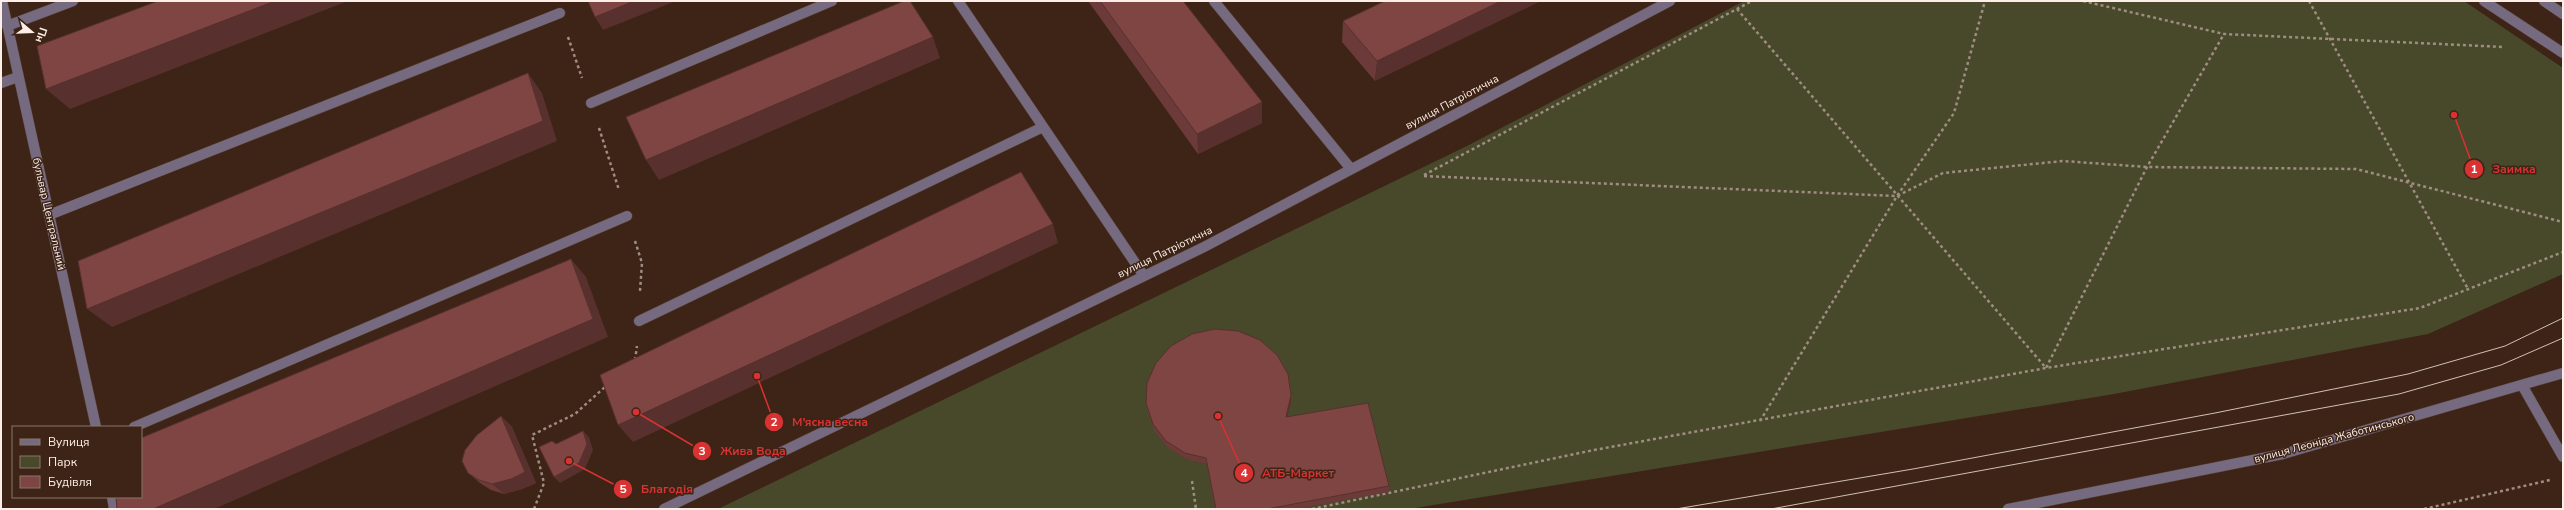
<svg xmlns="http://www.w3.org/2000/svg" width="2564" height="510" font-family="'Nunito Sans',sans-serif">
	<rect width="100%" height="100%" fill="#3d2416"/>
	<!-- green -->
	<path fill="#48492b" d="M 1744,1 L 2464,1 L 2563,68 L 2563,274 L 2428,334 L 2114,394 L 1409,509 L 718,509 L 1467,146 Z"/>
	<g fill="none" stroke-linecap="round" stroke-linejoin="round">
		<defs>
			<path id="minor" d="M 2,1 L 96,427
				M 958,1 L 1144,276
				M 1214,1 L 1351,169
				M 2484,1 L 2563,53
				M 2544,1 L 2563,14
				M 7,26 L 73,1
				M 1,83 L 18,77
				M 591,103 L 832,1
				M 49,215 L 560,13
				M 639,321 L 1043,127
				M 2522,385 L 2563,457
				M 134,427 L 627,216
				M 112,497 L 114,509
				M 664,509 L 1204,247 L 1670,1
				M 2008,509 L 2283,454 L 2563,373"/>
		</defs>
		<!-- minor casing -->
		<use href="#minor" stroke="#584033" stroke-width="11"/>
		<!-- path -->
		<path stroke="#9f8c82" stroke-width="2.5" stroke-dasharray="3 3" stroke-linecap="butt" d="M 2083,1 L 2224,34 L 2504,47
			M 2309,1 L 2468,289
			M 1737,9 L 2046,368 L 2147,167 L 2224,34
			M 568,37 L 582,78
			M 599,128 L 619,190
			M 1424,175 L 1752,1
			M 1424,176 L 1897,196 L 1943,173 L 2063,161 L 2147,167 L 2356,169 L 2563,222
			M 635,241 L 642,263 L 640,291
			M 635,360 L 637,346
			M 1760,421 L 1897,196 L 1954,113 L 1985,1
			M 1192,481 L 1196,509
			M 534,509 L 544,483 L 532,435 L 575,414 L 606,386
			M 1312,509 L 1594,450 L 2046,368 L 2420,308 L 2563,252
			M 2424,509 L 2550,480"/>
		<!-- minor -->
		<use href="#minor" stroke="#766a80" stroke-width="10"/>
		<!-- tram -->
		<path stroke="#d0c0b7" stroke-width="1" d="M 1676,509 L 1913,469 L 2215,413 L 2408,374 L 2505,346 L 2563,318
			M 1771,509 L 2399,394 L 2501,365 L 2563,338"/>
	</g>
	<!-- wall -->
	<path fill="#6c3b39" d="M 1088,1 L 1183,1 L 1262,102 L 1262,123 L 1198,154 Z
		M 1385,1 L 1375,81 L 1342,42 L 1343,21 Z
		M 1291,401 L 1287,417 L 1389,486 L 1389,492 L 1296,509 L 1215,509 L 1207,464 L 1186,459 L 1167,447 L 1154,430 L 1147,409 L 1146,403 Z
		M 501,416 L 512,427 L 536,483 L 522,489 L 504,494 L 491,490 L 480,483 L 468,473 Z"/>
	<!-- shaded-wall -->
	<path fill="#58302e" d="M 275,1 L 348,1 L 70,109 L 46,89 Z
		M 634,1 L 676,1 L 603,30 L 595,17 Z
		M 1501,1 L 1541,1 L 1375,81 L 1377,61 Z
		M 933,37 L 940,58 L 659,180 L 646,160 Z
		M 528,73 L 542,93 L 557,141 L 112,327 L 87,309 Z
		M 1262,102 L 1262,123 L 1198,154 L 1197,134 Z
		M 1053,224 L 1058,243 L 633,442 L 618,425 Z
		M 571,259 L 586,277 L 608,337 L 214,509 L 153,509 Z
		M 1291,395 L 1291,401 L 1286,423 L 1286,417 Z
		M 501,416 L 512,427 L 536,483 L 522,489 L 504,494 L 492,484 Z
		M 583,431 L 589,437 L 593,450 L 585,469 L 560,483 L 554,477 Z"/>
	<!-- building -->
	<path fill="#7e4542" stroke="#58302e" d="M 158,1 L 275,1 L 46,89 L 37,46 Z
		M 588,1 L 634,1 L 595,17 Z
		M 904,1 L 910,1 L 933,37 L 646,160 L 626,117 Z
		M 1100,1 L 1183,1 L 1262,102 L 1197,134 Z
		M 1385,1 L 1501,1 L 1377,61 L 1343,21 Z
		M 528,73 L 543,121 L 87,309 L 78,261 Z
		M 1021,172 L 1053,224 L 618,425 L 600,375 Z
		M 571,259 L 593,319 L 153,509 L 117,509 L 116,497 L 141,497 L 141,438 Z
		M 1215,329 L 1238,331 L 1260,340 L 1277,355 L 1288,374 L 1291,395 L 1286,417 L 1368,403 L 1389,486 L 1267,509 L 1216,509 L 1206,458 L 1185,453 L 1166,441 L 1153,424 L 1146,403 L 1147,383 L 1156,363 L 1171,346 L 1192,334 Z
		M 501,416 L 525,472 L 511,479 L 492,484 L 479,480 L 468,473 L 462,461 L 465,450 L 477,435 Z
		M 583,431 L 587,444 L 579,463 L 554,477 L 539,447 L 552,441 L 556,444 Z"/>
	<g text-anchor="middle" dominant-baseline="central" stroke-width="3" stroke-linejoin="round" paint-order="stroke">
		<!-- street labels -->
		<g font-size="11" fill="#fdefe8" stroke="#3d2416">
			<text transform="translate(1452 102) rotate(-28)">вулиця Патріотична</text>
			<text transform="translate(49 214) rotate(77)">бульвар Центральний</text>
			<text transform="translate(1165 252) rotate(-26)">вулиця Патріотична</text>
			<text transform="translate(2334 438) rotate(-15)">вулиця Леоніда Жаботинського</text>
		</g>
	</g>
	<!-- callouts -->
	<path fill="none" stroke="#d83232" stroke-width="1.5" d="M2454 115L2474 169M757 376L774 422M636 412L702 451M1218 416L1244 473M569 461L623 489"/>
	<g fill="#d83232" stroke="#3d2416" stroke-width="1.5">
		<circle cx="2454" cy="115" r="4"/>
		<circle cx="757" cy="376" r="4"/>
		<circle cx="636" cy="412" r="4"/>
		<circle cx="1218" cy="416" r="4"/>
		<circle cx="569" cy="461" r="4"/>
		<circle cx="2474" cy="169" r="10"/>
		<circle cx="774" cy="422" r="10"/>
		<circle cx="702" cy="451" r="10"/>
		<circle cx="1244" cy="473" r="10"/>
		<circle cx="623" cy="489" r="10"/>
	</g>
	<g font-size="12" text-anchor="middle" font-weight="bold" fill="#fff">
		<text x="2474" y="173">1</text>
		<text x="774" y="426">2</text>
		<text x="702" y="455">3</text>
		<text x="1244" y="477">4</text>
		<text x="623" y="493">5</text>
	</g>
	<g font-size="12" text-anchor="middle" font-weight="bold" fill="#d83232" stroke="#3d2416" stroke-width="3" stroke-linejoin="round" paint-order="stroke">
		<text x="2514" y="173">Заимка</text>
		<text x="830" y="426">М'ясна весна</text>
		<text x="753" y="455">Жива Вода</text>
		<text x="1298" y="477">АТБ-Маркет</text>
		<text x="667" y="493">Благодія</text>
	</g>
	<!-- border -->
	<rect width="2564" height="510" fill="none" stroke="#fdefe8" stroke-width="4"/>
	<!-- legend -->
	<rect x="12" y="426" width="130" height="72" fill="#3d2416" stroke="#8a756a"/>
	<rect x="20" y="439" width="20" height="6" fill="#766a80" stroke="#8a756a"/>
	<text x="48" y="446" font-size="12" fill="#fdefe8">Вулиця</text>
	<rect x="20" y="456" width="20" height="12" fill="#48492b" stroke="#8a756a"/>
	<text x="48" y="466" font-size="12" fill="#fdefe8">Парк</text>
	<rect x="20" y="476" width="20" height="12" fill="#7e4542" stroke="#8a756a"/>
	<text x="48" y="486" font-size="12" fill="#fdefe8">Будівля</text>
	<!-- north arrow -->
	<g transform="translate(32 32) rotate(109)" stroke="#3d2416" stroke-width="3" paint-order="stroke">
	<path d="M0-3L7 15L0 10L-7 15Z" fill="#fdefe8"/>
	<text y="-6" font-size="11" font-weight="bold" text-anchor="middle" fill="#fdefe8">Пн</text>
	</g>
</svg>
